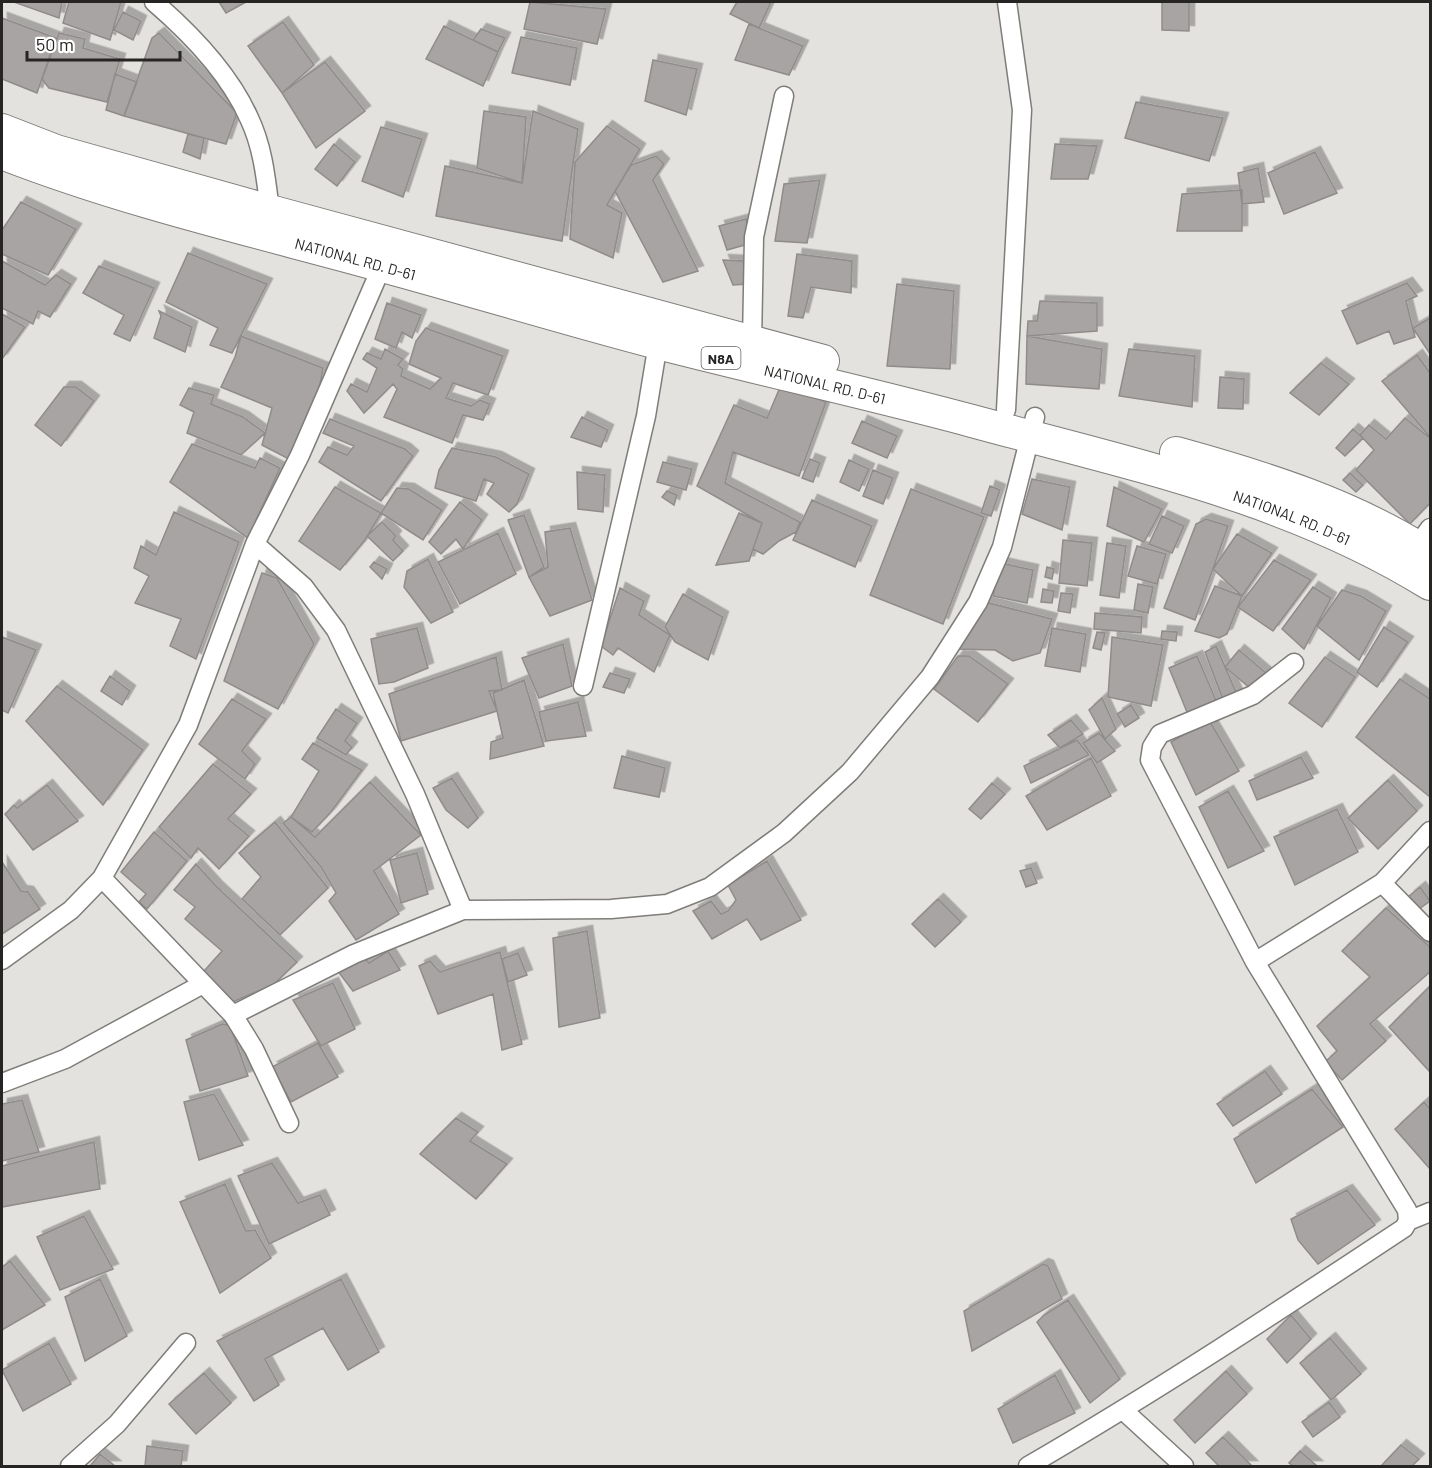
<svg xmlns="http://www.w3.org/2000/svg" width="1432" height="1468" font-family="Barlow,sans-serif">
	<defs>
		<filter id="shadow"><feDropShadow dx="5.5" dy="-5.5" stdDeviation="0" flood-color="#0004"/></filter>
	</defs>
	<rect width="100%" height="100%" fill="#e4e2df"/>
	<!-- building -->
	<path fill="#a8a4a3" stroke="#908c8b" stroke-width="1.5" filter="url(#shadow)" d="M 14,2 L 62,2 L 59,18 Z
		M 69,2 L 121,2 L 110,40 L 63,23 Z
		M 219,2 L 246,2 L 226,13 Z
		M 530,2 L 606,9 L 597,44 L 524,29 Z
		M 737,2 L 771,2 L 759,28 L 730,14 Z
		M 1162,2 L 1189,2 L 1189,31 L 1162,30 Z
		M 123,12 L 141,21 L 133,40 L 114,30 Z
		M 2,18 L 56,38 L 37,93 L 2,79 Z
		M 283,22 L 314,65 L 282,93 L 248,46 Z
		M 749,24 L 803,46 L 789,75 L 735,60 Z
		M 444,26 L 498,52 L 483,86 L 426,59 Z
		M 481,29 L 505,38 L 498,52 L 473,40 Z
		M 59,33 L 85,39 L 83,48 L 120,59 L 107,102 L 49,88 L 42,79 Z
		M 159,33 L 237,113 L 226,144 L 124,116 L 152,38 Z
		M 521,37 L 577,48 L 570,85 L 512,73 Z
		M 653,60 L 697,69 L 686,115 L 645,101 Z
		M 325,62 L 365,111 L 316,148 L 282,93 Z
		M 115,74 L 137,82 L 124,116 L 106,110 Z
		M 1136,102 L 1223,118 L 1209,161 L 1125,138 Z
		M 484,111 L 526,117 L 522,183 L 477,168 Z
		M 533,111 L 578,129 L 562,241 L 436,216 L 445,166 L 522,183 Z
		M 607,126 L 640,149 L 607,205 L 622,213 L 613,258 L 570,239 L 575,162 Z
		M 381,127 L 422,139 L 403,197 L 362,181 Z
		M 188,134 L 204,138 L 200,159 L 183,152 Z
		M 334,144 L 355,162 L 337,186 L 315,169 Z
		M 1055,144 L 1097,146 L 1088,179 L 1051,179 Z
		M 1315,152 L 1337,193 L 1284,214 L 1268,173 Z
		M 656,156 L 664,164 L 653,180 L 698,271 L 663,282 L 615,191 L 631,165 Z
		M 1258,168 L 1264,202 L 1242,204 L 1238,173 Z
		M 820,180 L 807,243 L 775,241 L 784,184 Z
		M 1242,190 L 1242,231 L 1177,231 L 1182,194 Z
		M 21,202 L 76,229 L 48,275 L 2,254 L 2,230 Z
		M 746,219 L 752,243 L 727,250 L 719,226 Z
		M 188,253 L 267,284 L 232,353 L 210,345 L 218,328 L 166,302 Z
		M 797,254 L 852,261 L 851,293 L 811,287 L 803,318 L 788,316 Z
		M 723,260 L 743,261 L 748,284 L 733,285 Z
		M 2,261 L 45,285 L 56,275 L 71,284 L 50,317 L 38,311 L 33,324 L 2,308 Z
		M 99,266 L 154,288 L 130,341 L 114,334 L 124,315 L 83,293 Z
		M 1407,283 L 1417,296 L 1406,301 L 1415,337 L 1394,344 L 1389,331 L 1357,344 L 1342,311 Z
		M 897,284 L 954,291 L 950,369 L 887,366 Z
		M 1040,301 L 1097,303 L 1097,331 L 1027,336 L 1028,321 L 1037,321 Z
		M 387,303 L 421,315 L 412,338 L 402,332 L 396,348 L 375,339 Z
		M 159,311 L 192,327 L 185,352 L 154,338 L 161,316 Z
		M 2,314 L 25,327 L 2,359 Z
		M 1430,318 L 1430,354 L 1413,328 Z
		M 426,328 L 503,356 L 488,395 L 453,383 L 446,398 L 471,406 L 480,400 L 490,404 L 483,420 L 463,415 L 452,443 L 384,417 L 397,389 L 393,384 L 364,413 L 347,391 L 351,384 L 367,392 L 377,368 L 363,359 L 367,353 L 381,359 L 385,349 L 403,359 L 398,365 L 403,369 L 401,376 L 430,389 L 441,378 L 409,364 L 416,341 Z
		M 241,336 L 323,368 L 317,401 L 289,459 L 262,445 L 272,408 L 221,387 L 235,357 Z
		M 1027,336 L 1102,349 L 1099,389 L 1026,384 Z
		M 1129,349 L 1195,356 L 1192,407 L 1119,396 Z
		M 1417,355 L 1430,373 L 1430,437 L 1382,381 Z
		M 1321,363 L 1349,384 L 1319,415 L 1290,393 Z
		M 1220,377 L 1244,379 L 1243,409 L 1218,408 Z
		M 781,385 L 826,402 L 799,476 L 733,452 L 725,483 L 800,522 L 796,532 L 779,541 L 763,554 L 753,549 L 762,523 L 697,486 L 734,405 L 767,418 Z
		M 64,387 L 76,387 L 94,401 L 61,446 L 35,425 Z
		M 189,388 L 214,395 L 211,404 L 243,417 L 265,433 L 241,455 L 187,433 L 194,412 L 180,405 Z
		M 582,417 L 608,430 L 601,447 L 571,437 Z
		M 1405,418 L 1430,438 L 1430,503 L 1410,524 L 1356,470 L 1374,450 L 1360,435 L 1369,425 L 1386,439 Z
		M 330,419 L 405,449 L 413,456 L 381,501 L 319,462 L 328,447 L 347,455 L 354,446 L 323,433 Z
		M 862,421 L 897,436 L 887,458 L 852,443 Z
		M 1353,429 L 1363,438 L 1345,456 L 1336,448 Z
		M 192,444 L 255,468 L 260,458 L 280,468 L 248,538 L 170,482 Z
		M 452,448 L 496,457 L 529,474 L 517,504 L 509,512 L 487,494 L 494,483 L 484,479 L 476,501 L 435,488 L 439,470 Z
		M 810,459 L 820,463 L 813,482 L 802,478 Z
		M 849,460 L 869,469 L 859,491 L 840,482 Z
		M 663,462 L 692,469 L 686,490 L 657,482 Z
		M 873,470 L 893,478 L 883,504 L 863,496 Z
		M 577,472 L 605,475 L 603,512 L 578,509 Z
		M 1350,473 L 1363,485 L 1356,492 L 1343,480 Z
		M 1032,479 L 1070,487 L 1062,530 L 1022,514 Z
		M 990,486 L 1000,490 L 991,516 L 981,513 Z
		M 335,487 L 381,513 L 365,540 L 340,570 L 299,541 Z
		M 1114,487 L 1162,509 L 1144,542 L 1107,526 Z
		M 397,488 L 409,489 L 442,510 L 423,540 L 381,513 Z
		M 911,489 L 984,517 L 943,624 L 870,595 Z
		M 667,491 L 677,495 L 674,505 L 662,497 Z
		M 812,500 L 872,526 L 855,567 L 793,540 Z
		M 460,502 L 482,520 L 463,549 L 456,539 L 441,554 L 429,542 Z
		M 174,512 L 239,542 L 196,659 L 170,646 L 181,619 L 135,603 L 149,576 L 134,568 L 141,546 L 156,555 Z
		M 739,513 L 762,523 L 749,561 L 716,565 Z
		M 524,515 L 544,567 L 529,577 L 508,520 Z
		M 1162,516 L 1184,526 L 1172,553 L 1149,544 Z
		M 1206,519 L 1228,526 L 1195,620 L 1164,608 L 1196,524 Z
		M 382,522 L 396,536 L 393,540 L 403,551 L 393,561 L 367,536 Z
		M 570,528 L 592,600 L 550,616 L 529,577 L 548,567 L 545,532 Z
		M 498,533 L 516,574 L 460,604 L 438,562 Z
		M 1237,534 L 1272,553 L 1242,596 L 1213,569 Z
		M 1063,540 L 1092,543 L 1087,586 L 1059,583 Z
		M 1107,543 L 1126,546 L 1119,598 L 1100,595 Z
		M 1137,546 L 1166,554 L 1157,584 L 1128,576 Z
		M 428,559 L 453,612 L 431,623 L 404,587 L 407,571 Z
		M 1274,560 L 1311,580 L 1273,631 L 1238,607 Z
		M 374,562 L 387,569 L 382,579 L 370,567 Z
		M 1000,563 L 1033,570 L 1027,603 L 993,596 Z
		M 1047,567 L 1054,569 L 1052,579 L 1045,577 Z
		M 262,573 L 277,578 L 314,644 L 278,709 L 224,681 Z
		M 1138,584 L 1153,587 L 1148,613 L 1134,610 Z
		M 1215,586 L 1242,596 L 1227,634 L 1219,638 L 1195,631 Z
		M 1313,587 L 1331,598 L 1304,649 L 1282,629 Z
		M 620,588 L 644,601 L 639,615 L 670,635 L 654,672 L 618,648 L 613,655 L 601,646 Z
		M 1043,589 L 1054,591 L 1052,603 L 1041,602 Z
		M 1342,590 L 1361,596 L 1386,611 L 1359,660 L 1317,626 Z
		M 1061,593 L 1073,594 L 1070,613 L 1058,611 Z
		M 683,594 L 723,617 L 708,660 L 675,642 L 665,627 Z
		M 985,602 L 1052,619 L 1040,653 L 1013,661 L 995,650 L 955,649 Z
		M 1095,613 L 1142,617 L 1141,633 L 1094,629 Z
		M 1384,627 L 1408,642 L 1377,687 L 1357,672 Z
		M 417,628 L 428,668 L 394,682 L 379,684 L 371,639 Z
		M 1052,628 L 1086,634 L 1080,672 L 1045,666 Z
		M 1162,631 L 1177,632 L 1176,641 L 1161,639 Z
		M 1097,632 L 1105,633 L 1101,650 L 1093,648 Z
		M 2,637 L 36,650 L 8,713 L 2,710 Z
		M 1112,637 L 1163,645 L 1151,706 L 1108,697 Z
		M 563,644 L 572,686 L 539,698 L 522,658 Z
		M 1216,646 L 1239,699 L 1225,705 L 1205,652 Z
		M 1239,650 L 1266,673 L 1251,689 L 1225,667 Z
		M 958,656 L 969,656 L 1008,684 L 978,722 L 934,689 Z
		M 1197,656 L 1218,705 L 1189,717 L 1169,668 Z
		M 496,657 L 502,690 L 489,691 L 497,711 L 401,741 L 389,694 Z
		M 1325,657 L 1355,677 L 1322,727 L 1289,703 Z
		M 610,673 L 630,679 L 624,693 L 603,687 Z
		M 110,676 L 130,691 L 122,705 L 101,691 Z
		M 1400,679 L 1430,699 L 1430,797 L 1356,737 Z
		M 524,680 L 544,746 L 490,759 L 491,742 L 503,738 L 493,693 Z
		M 57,686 L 143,750 L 103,805 L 26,721 Z
		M 1102,698 L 1116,729 L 1105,739 L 1089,710 Z
		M 232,699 L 266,719 L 242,751 L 255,764 L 245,779 L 199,744 Z
		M 578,702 L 586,736 L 546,741 L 539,712 Z
		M 1131,705 L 1139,718 L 1125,727 L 1117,714 Z
		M 336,709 L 357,723 L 345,741 L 352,747 L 346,755 L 317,738 Z
		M 1071,720 L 1083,734 L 1060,748 L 1048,735 Z
		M 1209,720 L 1239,771 L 1196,795 L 1171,742 Z
		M 1099,733 L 1115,751 L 1097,763 L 1083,743 Z
		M 1077,740 L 1089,755 L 1031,783 L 1024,766 Z
		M 313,743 L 362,770 L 331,812 L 312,832 L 291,817 L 319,771 L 302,759 Z
		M 622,756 L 665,768 L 659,797 L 614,788 Z
		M 1301,757 L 1313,778 L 1257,800 L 1249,781 Z
		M 1091,758 L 1111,796 L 1047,830 L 1026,796 Z
		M 213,764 L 251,794 L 228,819 L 249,836 L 219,869 L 198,848 L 191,858 L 159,827 Z
		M 452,778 L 478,818 L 468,828 L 446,810 L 433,788 Z
		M 1388,780 L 1417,811 L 1378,849 L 1348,818 Z
		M 370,782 L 421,835 L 374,871 L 399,914 L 356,940 L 329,901 L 336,893 L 321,867 L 283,823 L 291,817 L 315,837 Z
		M 992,783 L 1005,794 L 981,819 L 969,809 Z
		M 47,785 L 78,821 L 33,850 L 5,814 L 14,805 L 17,808 Z
		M 1228,791 L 1264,851 L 1228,868 L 1199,807 Z
		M 1337,809 L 1358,852 L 1295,885 L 1274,837 Z
		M 275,822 L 328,888 L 280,935 L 242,899 L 261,877 L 239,853 Z
		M 154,832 L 187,861 L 147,909 L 139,902 L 146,894 L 121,872 Z
		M 417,853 L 428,894 L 401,903 L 390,860 Z
		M 767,861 L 801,920 L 761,940 L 747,919 L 712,939 L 693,911 L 711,901 L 721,914 L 728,911 L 736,900 L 728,885 Z
		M 2,862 L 21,891 L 28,892 L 40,909 L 2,934 Z
		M 196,864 L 217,887 L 297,962 L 274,984 L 228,1004 L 204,971 L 222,951 L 185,919 L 195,907 L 174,890 Z
		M 1031,868 L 1037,883 L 1026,887 L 1020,871 Z
		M 1420,887 L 1430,901 L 1419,909 L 1409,896 Z
		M 938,899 L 961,922 L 935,947 L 912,924 Z
		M 1386,908 L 1430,947 L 1430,972 L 1370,1024 L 1386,1041 L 1342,1080 L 1325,1062 L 1337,1051 L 1317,1026 L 1370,977 L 1342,951 Z
		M 587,931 L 600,1018 L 559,1027 L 553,938 Z
		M 388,951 L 400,970 L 353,991 L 337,970 L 363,957 L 369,963 Z
		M 500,952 L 522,1044 L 502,1050 L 493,994 L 438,1014 L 419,966 L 430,961 L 440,972 Z
		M 518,953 L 527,975 L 508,982 L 502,959 Z
		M 333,983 L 355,1029 L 321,1046 L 293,1000 Z
		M 1430,986 L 1430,1072 L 1389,1027 Z
		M 222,1024 L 230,1025 L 248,1076 L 200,1091 L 186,1040 Z
		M 318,1043 L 338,1077 L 291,1102 L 272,1067 Z
		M 1265,1071 L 1282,1094 L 1233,1126 L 1217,1104 Z
		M 1312,1089 L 1343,1127 L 1256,1183 L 1234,1139 Z
		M 214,1094 L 243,1145 L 199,1160 L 184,1102 Z
		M 22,1100 L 39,1152 L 2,1161 L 2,1104 Z
		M 1424,1102 L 1430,1109 L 1430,1169 L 1395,1129 Z
		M 456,1118 L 478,1132 L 470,1141 L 507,1164 L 476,1199 L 420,1154 Z
		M 94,1142 L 100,1189 L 2,1207 L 2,1166 Z
		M 272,1163 L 298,1203 L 320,1195 L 330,1215 L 269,1244 L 238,1176 Z
		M 225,1184 L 246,1231 L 255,1230 L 271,1258 L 220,1293 L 180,1202 Z
		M 1347,1190 L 1375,1225 L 1318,1264 L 1298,1240 L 1291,1219 Z
		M 84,1216 L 113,1269 L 60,1290 L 37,1237 Z
		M 10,1261 L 45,1305 L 2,1330 L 2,1267 Z
		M 1043,1264 L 1048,1266 L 1062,1299 L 972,1351 L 964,1311 Z
		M 100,1279 L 127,1336 L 85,1361 L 65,1297 Z
		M 341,1279 L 379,1352 L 348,1370 L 323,1328 L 265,1359 L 279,1385 L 254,1401 L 217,1341 Z
		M 1068,1300 L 1120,1379 L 1090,1403 L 1037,1322 L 1044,1315 Z
		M 1291,1315 L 1311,1339 L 1287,1363 L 1267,1339 Z
		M 1330,1338 L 1361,1374 L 1331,1400 L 1300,1363 Z
		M 49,1343 L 71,1384 L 23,1411 L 2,1370 Z
		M 1226,1371 L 1247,1394 L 1195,1443 L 1174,1420 Z
		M 204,1373 L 231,1403 L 196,1434 L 169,1404 Z
		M 1055,1375 L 1075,1413 L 1013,1443 L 998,1409 Z
		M 1329,1402 L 1340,1417 L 1313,1437 L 1302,1422 Z
		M 1223,1437 L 1252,1466 L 1219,1466 L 1206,1453 Z
		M 1401,1445 L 1419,1459 L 1412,1466 L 1381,1466 Z
		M 147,1446 L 183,1451 L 181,1466 L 145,1466 Z
		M 1300,1451 L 1317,1466 L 1293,1466 L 1289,1463 Z
		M 100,1454 L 115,1466 L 90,1466 Z"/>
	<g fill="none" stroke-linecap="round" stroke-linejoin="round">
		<defs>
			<path id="street" d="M 154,2 C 190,33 229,73 249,118 C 263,147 266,179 270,211
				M 382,266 L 300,455 L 255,544 L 304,587 L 336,630 L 415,794 L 463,910
				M 752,343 L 754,237 L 784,96
				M 1006,410 L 1022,110 L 1007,2
				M 255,544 L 188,725 L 102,878 L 233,1015 L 254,1049 L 289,1123
				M 1417,546 L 1430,528
				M 583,686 L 646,416 L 658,343
				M 1382,883 L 1430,932
				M 2,960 L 71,910 L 102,878
				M 1255,962 L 1150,760 L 1152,747 L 1160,734 L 1253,695 L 1294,663
				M 233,1015 L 354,954 L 463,910 L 611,909 L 667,904 L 710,887 L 784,833 L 850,772 L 930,677 L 978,602 L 1002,547 L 1035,417
				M 2,1083 L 65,1059 L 201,985
				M 1408,1221 L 1430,1212
				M 1124,1411 L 1184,1466
				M 70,1466 L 117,1424 L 186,1343
				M 1028,1466 C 1156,1392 1280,1310 1404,1228 L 1408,1221 L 1407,1210 L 1255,962 L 1382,883 L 1430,831"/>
			<g id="highway">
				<path d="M 2,130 L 56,151 L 270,211 L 823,361"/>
				<path id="s1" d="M 2,153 C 125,201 256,231 383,266 C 475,291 566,319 658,343 C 763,370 868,393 972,421 C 1130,464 1290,497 1430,584"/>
				<path d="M 1176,453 C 1263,477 1353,505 1430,555"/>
			</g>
		</defs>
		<!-- street casing -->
		<use href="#street" stroke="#7f7d7a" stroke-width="21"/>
		<!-- highway casing -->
		<use href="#highway" stroke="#7f7d7a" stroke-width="34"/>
		<!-- street -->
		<use href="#street" stroke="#fff" stroke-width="18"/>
		<!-- highway -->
		<use href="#highway" stroke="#fff" stroke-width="32"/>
	</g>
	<g text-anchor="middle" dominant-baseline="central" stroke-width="5" stroke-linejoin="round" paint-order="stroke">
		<!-- shield labels -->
		<rect fill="#fff" stroke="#676666" stroke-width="1.5" x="701.5" y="347" width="39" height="22" rx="4.5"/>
		<g font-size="14" font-weight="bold" fill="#262524">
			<text x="721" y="358">N8A</text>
		</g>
		<!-- street labels -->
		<g font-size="15" fill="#262524" stroke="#fff">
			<text stroke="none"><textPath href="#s1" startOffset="369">NATIONAL RD. D-61</textPath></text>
			<text stroke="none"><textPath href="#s1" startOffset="855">NATIONAL RD. D-61</textPath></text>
			<text stroke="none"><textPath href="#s1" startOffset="1341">NATIONAL RD. D-61</textPath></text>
		</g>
	</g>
	<!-- border -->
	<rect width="1432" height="1468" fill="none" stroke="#262524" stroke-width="6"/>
	<!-- scale -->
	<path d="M27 51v9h153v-9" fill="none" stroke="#262524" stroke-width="3"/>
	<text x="36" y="51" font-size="18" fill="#262524" stroke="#ffffff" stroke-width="4.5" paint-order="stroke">50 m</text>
</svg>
